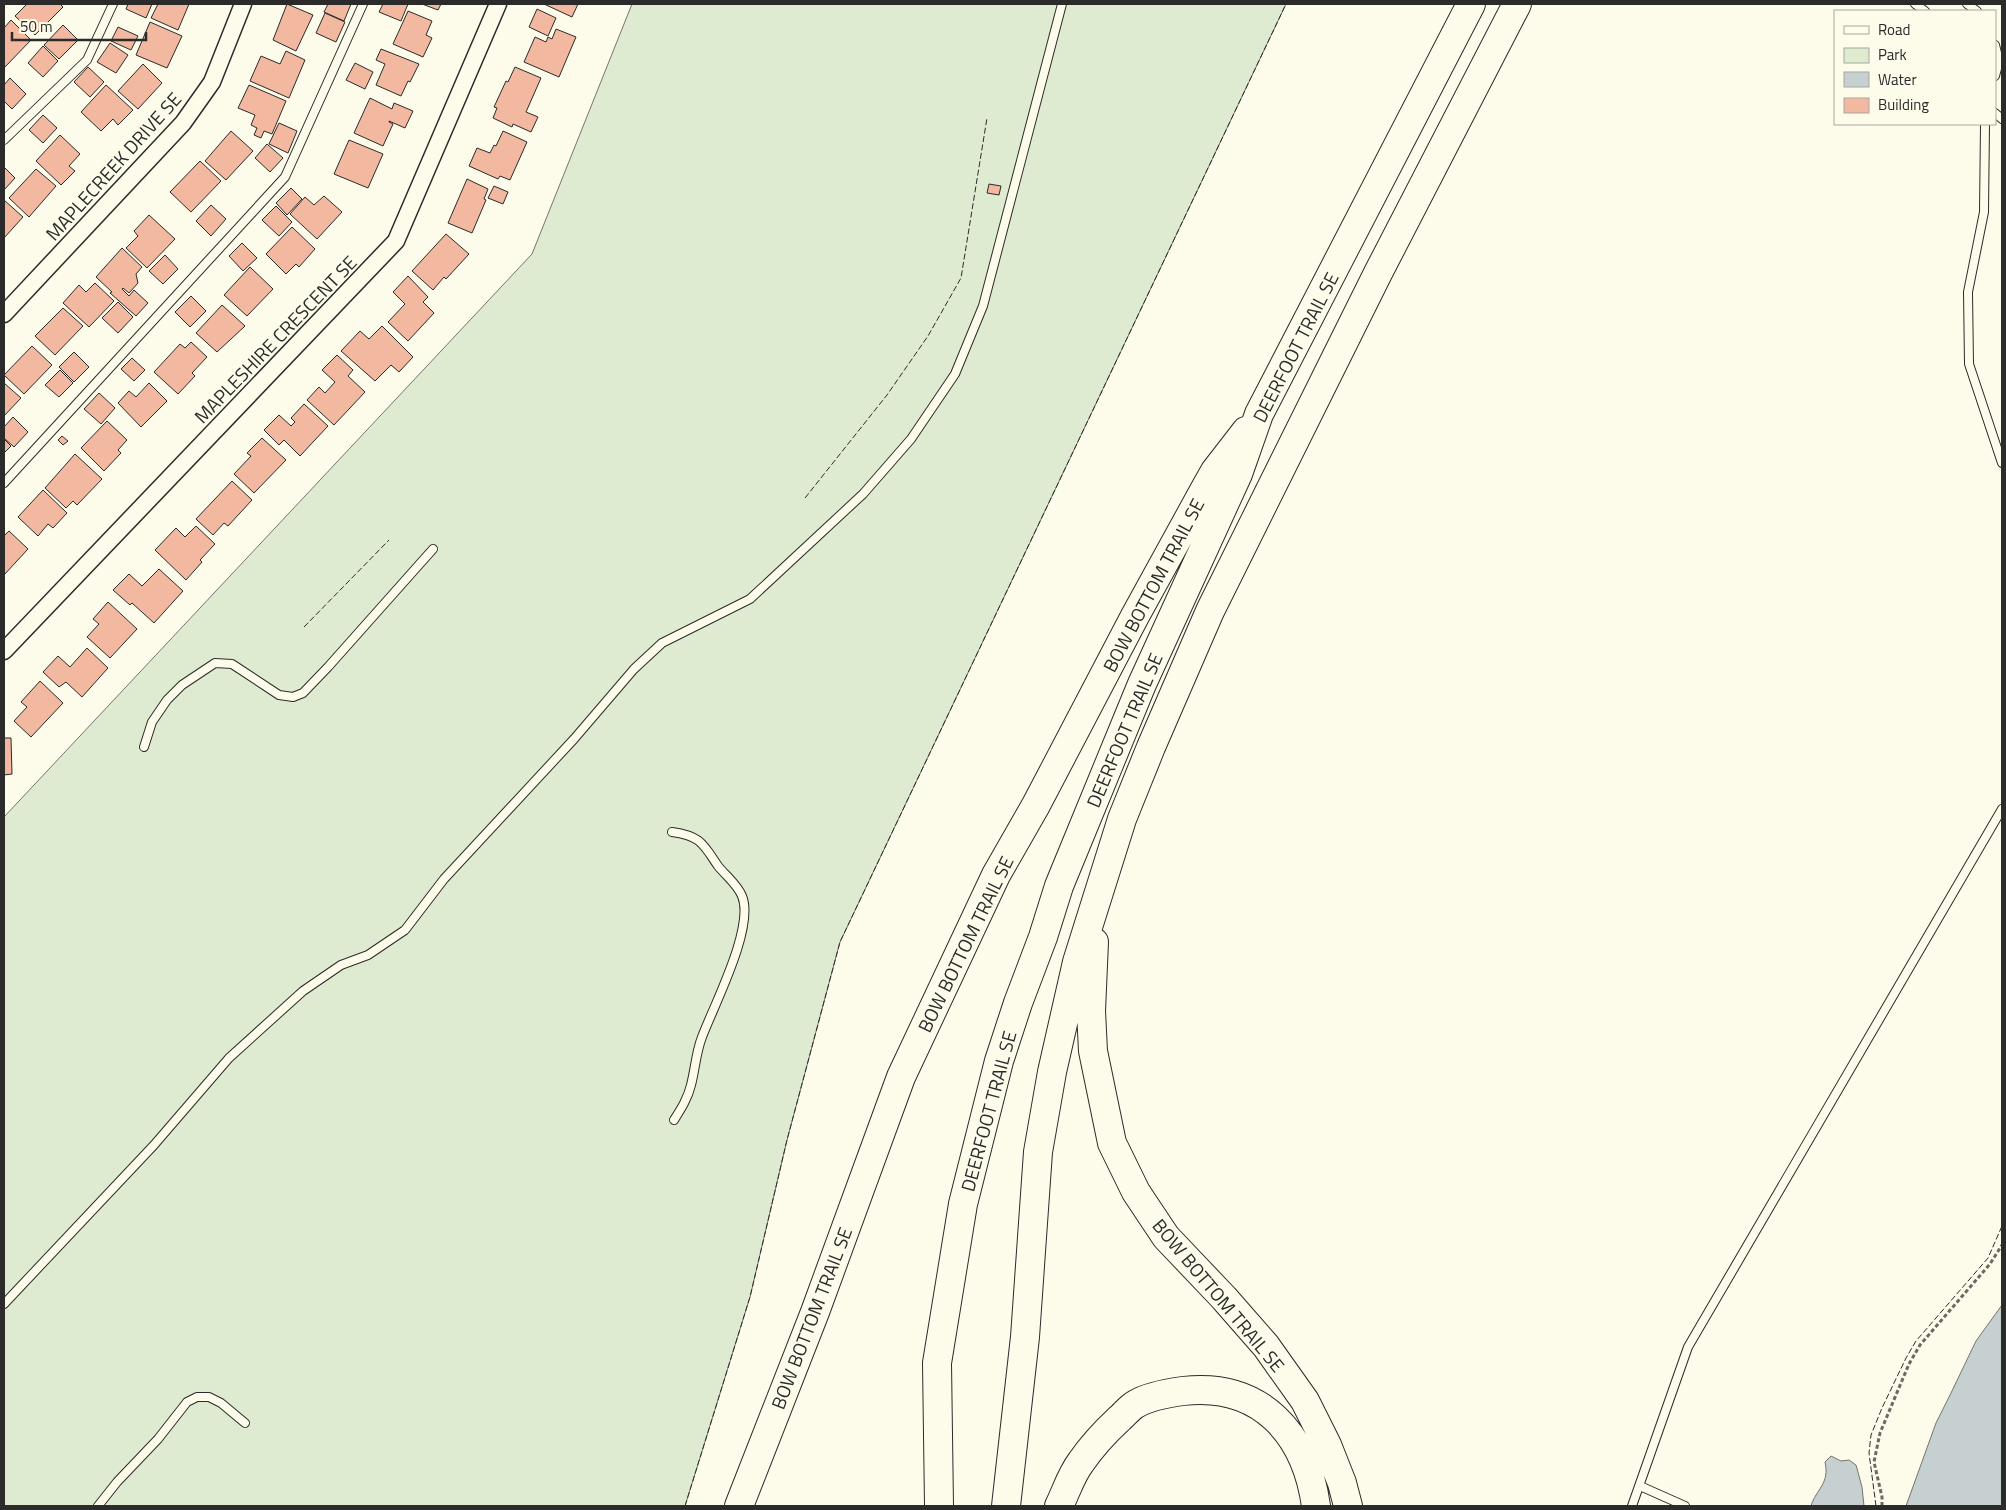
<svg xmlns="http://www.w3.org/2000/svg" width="2006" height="1510" font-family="'Titillium Web',sans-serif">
	<rect width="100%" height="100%" fill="#fdfbea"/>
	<!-- green -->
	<path fill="#deebd1" stroke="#74746e" d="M 632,4 L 1286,4 L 840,942 L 787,1140 L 750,1297 L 685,1506 L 4,1506 L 4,817 L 532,254 Z"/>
	<!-- water -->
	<path fill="#c7d0d0" stroke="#74746e" d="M 2002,1305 L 2002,1506 L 1906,1506 L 1936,1423 L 1951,1393 L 1976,1341 Z
		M 1831,1456 L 1841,1461 L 1849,1460 L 1856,1465 L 1862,1487 L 1864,1506 L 1811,1506 C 1816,1489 1830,1484 1825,1462 Z"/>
	<!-- building -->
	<path fill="#f2b8a0" stroke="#2b2b2b" d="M 27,4 L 60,4 L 63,7 L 35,35 L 15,16 Z
		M 128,4 L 152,4 L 146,18 L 126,9 Z
		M 158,4 L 189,4 L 178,30 L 151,18 Z
		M 287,4 L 313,15 L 296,51 L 273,40 Z
		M 328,4 L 351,4 L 344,21 L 324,12 Z
		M 383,4 L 408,4 L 401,21 L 379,12 Z
		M 422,4 L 441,4 L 438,10 Z
		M 544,4 L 578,4 L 572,17 Z
		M 537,9 L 556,18 L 548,36 L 529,27 Z
		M 408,11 L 432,21 L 426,35 L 432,38 L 423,57 L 393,44 Z
		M 325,13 L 345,22 L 336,42 L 316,33 Z
		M 11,20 L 31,40 L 4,68 L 4,28 Z
		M 150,22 L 182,36 L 167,68 L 136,55 Z
		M 63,25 L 78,40 L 59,59 L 44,45 Z
		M 118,27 L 138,36 L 131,50 L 111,41 Z
		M 556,29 L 576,37 L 559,77 L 524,62 L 535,37 L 546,42 L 548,37 L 552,39 Z
		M 110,43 L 128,55 L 116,73 L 97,62 Z
		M 43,46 L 58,61 L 43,77 L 28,63 Z
		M 381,49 L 419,64 L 410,82 L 408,81 L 401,96 L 376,85 L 385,64 L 376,60 Z
		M 286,51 L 305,60 L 289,98 L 250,81 L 261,56 L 280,64 Z
		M 355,63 L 373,72 L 365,89 L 346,80 Z
		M 143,64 L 162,83 L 138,109 L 118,91 Z
		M 88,67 L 104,82 L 90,97 L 74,82 Z
		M 515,67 L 541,78 L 526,112 L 538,117 L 531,132 L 513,124 L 512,127 L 493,118 L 497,108 L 494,107 L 506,81 L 508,82 Z
		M 10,78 L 26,94 L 12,109 L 4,101 L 4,85 Z
		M 106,85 L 133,110 L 118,125 L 113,119 L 101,131 L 81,112 Z
		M 249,85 L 286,101 L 272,134 L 264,131 L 261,138 L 254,135 L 257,128 L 251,125 L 255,115 L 238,108 Z
		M 370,98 L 392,109 L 394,103 L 413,111 L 405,128 L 389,121 L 389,122 L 393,124 L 383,146 L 354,133 Z
		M 43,115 L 57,128 L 43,143 L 29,130 Z
		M 279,123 L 297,131 L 288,153 L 269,144 Z
		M 231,131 L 253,151 L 226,180 L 205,161 Z
		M 503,131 L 527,142 L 510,180 L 500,176 L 498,179 L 469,166 L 477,148 L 490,153 L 494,145 L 496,146 Z
		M 60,135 L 80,154 L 69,166 L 75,171 L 61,185 L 36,161 Z
		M 349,140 L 383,154 L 368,188 L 334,174 Z
		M 267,144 L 283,158 L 270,172 L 255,158 Z
		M 200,161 L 221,181 L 191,212 L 170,192 Z
		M 4,167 L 15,178 L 4,190 Z
		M 36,169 L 56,186 L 29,217 L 9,198 Z
		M 467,179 L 488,189 L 484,199 L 486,200 L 472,233 L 448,223 Z
		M 989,184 L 1001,186 L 999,195 L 987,193 Z
		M 494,186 L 508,192 L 503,204 L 488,198 Z
		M 291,188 L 302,199 L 287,215 L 276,203 Z
		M 324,196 L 342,212 L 317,239 L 290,214 L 305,197 L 314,205 Z
		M 4,200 L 23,217 L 4,238 Z
		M 211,205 L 226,219 L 211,236 L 196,221 Z
		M 276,206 L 292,222 L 279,236 L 262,220 Z
		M 149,215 L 175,239 L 147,268 L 126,248 L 138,236 L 134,231 Z
		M 292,227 L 315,249 L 299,267 L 296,264 L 286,274 L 266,254 Z
		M 446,234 L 469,254 L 446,279 L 444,277 L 433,290 L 412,271 Z
		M 242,243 L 257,258 L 243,271 L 229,256 Z
		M 122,248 L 142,267 L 136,274 L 138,283 L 129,293 L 123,288 L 122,289 L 129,296 L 134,290 L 148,303 L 136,316 L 110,293 L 112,292 L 96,277 Z
		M 165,255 L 178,269 L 163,284 L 149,271 Z
		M 250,267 L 273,289 L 247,316 L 224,295 Z
		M 408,276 L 428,297 L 423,302 L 434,313 L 408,341 L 388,322 L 405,304 L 393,292 Z
		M 95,283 L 114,301 L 89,327 L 63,303 L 79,285 L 86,292 Z
		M 191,296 L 206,311 L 190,327 L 175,312 Z
		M 118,302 L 133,317 L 118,333 L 102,318 Z
		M 222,305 L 245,326 L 217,352 L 196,333 Z
		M 63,308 L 83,326 L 55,355 L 35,336 Z
		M 382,326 L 413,357 L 399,372 L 391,365 L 375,381 L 341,351 L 360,331 L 369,339 Z
		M 191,342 L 207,357 L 192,373 L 195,376 L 178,394 L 154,372 L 180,344 L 185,348 Z
		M 32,346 L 52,365 L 24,394 L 4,375 Z
		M 74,352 L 89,367 L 74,382 L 59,367 Z
		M 337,355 L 353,370 L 348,376 L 365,392 L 334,425 L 307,400 L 319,387 L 325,393 L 335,382 L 322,370 Z
		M 132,358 L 145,370 L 134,381 L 121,369 Z
		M 60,370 L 73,383 L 59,397 L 45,385 Z
		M 4,383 L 21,398 L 4,416 Z
		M 149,383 L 167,401 L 141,427 L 118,403 L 129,391 L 136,397 Z
		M 99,393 L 115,408 L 101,424 L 84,409 Z
		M 304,404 L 328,426 L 300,456 L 284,440 L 279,445 L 264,430 L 279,415 L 291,426 L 295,422 L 291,418 Z
		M 13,417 L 28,432 L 14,447 L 4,438 L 4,427 Z
		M 107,421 L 127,440 L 118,450 L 121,453 L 104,471 L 81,448 Z
		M 62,436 L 68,441 L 63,445 L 58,440 Z
		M 262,438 L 286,460 L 254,493 L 234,474 L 251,456 L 247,453 Z
		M 4,439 L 11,446 L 4,453 Z
		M 75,454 L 102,479 L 77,505 L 73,501 L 66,508 L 45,488 Z
		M 232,481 L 252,500 L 228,526 L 224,523 L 213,535 L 196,519 Z
		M 43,490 L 67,513 L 53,528 L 48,524 L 38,536 L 18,517 Z
		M 196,526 L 215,544 L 200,560 L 202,562 L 186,580 L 155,550 L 176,528 L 185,537 Z
		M 9,531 L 28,549 L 4,575 L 4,536 Z
		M 159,569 L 183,591 L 154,623 L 132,603 L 130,605 L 113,590 L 129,574 L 142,586 Z
		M 108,602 L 137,629 L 110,658 L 87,637 L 99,624 L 93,619 Z
		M 87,648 L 108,668 L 82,697 L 66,682 L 59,687 L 43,672 L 58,656 L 70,667 Z
		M 40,681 L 63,703 L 31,737 L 14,721 L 27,707 L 21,702 Z
		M 4,738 L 11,738 L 12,774 L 4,775 Z"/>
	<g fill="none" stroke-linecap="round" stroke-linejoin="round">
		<defs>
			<path id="service" d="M 1915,4 L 1925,11
				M 1967,4 L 1977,11
				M 1995,45 L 1999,61 L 1995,76
				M 1995,113 L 2002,119
				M 1985,124 L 1984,212 L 1968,292 L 1969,364 L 2002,463
				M 4,140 L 87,60 L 113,4
				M 4,483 L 285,177 L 363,4
				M 144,747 L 152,722 L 167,700 L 182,685 L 215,663 L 232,664 L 279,695 L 293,697 L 303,693 L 328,667 L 433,549
				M 672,832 C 701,836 703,844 718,866 C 726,876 737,884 742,896 C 755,927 714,1005 702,1037 C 696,1052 695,1070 691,1085 C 688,1098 681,1109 674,1120
				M 4,1304 L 154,1145 L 229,1058 L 303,991 L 341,965 L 368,955 L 405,930 L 444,879 L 574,739 L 634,669 L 662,643 L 750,599 L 863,494 L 911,439 L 955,374 L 983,306 L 1062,4
				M 1640,1486 L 1685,1506
				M 98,1506 L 117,1482 L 158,1439 L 187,1402 L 197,1397 L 209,1397 L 221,1403 L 245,1423
				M 1632,1506 L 1688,1347 L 2002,809"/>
			<path id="minor" d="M 4,314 L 183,123 L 212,82 L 243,4
				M 4,651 L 396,241 L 498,4"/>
			<path id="motorway" d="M 1094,942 L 1091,1011 L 1093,1051 L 1112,1143 L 1136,1192 L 1166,1237 L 1224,1298 L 1266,1346 L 1305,1401 L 1327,1445 L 1342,1483 L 1348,1506
				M 739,1506 L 815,1312 L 901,1077 L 996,875 L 1036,805 L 1135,616 L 1207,485 L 1215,471 L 1246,431
				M 939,1506 L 937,1363 L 963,1204 L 999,1061 L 1018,1003 L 1043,937 L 1059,886 L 1142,684 L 1238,474 L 1259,414 L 1471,4
				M 1006,1506 L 1025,1337 L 1038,1152 L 1052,1072 L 1077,962 L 1122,819 L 1151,747 L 1210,611 L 1378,273 L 1517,4
				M 1059,1506 C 1066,1492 1071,1475 1081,1462 C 1092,1446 1105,1432 1119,1419 C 1124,1415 1130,1407 1136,1404 C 1149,1396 1168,1393 1183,1391 C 1261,1382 1306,1434 1316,1506"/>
		</defs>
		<!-- service casing -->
		<use href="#service" stroke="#2b2b2b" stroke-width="10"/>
		<!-- minor casing -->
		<use href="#minor" stroke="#2b2b2b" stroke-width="19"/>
		<!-- motorway casing -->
		<use href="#motorway" stroke="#2b2b2b" stroke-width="30"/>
		<!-- path -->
		<path stroke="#6a6964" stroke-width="3" stroke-dasharray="4 2.5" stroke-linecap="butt" d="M 1882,1506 L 1882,1497 L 1874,1462 L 1880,1433 L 1909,1364 L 1920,1345 L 1990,1264 L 2002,1245"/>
		<!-- service -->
		<use href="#service" stroke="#fdfbea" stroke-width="8"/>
		<!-- minor -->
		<use href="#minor" stroke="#fdfbea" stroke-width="16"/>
		<!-- motorway -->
		<use href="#motorway" stroke="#fdfbea" stroke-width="28"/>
		<!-- fence -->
		<path stroke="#2b2b2b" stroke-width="1" stroke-dasharray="6 2.5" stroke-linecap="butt" d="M 805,498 L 887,395 L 928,336 L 961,278 L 987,118
			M 304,627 L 389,540
			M 685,1506 L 750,1297 L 787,1140 L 840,942 L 1286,4
			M 1876,1506 L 1869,1453 L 1871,1435 L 1882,1408 L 1906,1358 L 1916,1341 L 1988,1258 L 2002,1226"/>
	</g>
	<g text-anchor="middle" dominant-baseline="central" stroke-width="4" stroke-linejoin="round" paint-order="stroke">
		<!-- street labels -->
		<g font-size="19" fill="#2b2b2b" stroke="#fdfbea">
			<text transform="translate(113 166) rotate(-48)">MAPLECREEK DRIVE SE</text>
			<text transform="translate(275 339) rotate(-46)">MAPLESHIRE CRESCENT SE</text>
			<text transform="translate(1295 347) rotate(-63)">DEERFOOT TRAIL SE</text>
			<text transform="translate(1153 585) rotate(-62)">BOW BOTTOM TRAIL SE</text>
			<text transform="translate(1124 730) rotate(-67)">DEERFOOT TRAIL SE</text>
			<text transform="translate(965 944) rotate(-64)">BOW BOTTOM TRAIL SE</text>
			<text transform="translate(988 1111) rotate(-75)">DEERFOOT TRAIL SE</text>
			<text transform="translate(1219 1295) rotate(50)">BOW BOTTOM TRAIL SE</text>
			<text transform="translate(811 1318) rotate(-69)">BOW BOTTOM TRAIL SE</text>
		</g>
	</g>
	<!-- border -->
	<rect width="2006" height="1510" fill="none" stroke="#2b2b2b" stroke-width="10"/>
	<!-- legend -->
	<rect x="1834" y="10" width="162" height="115" fill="#fdfbea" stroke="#a9a89e"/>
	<rect x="1844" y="26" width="25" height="8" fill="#fdfbea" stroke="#a9a89e"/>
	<text x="1878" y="35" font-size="15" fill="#2b2b2b">Road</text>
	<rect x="1844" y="48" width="25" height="15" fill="#deebd1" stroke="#a9a89e"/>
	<text x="1878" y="60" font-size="15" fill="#2b2b2b">Park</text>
	<rect x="1844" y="72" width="25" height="15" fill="#c7d0d0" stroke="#a9a89e"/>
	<text x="1878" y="85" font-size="15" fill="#2b2b2b">Water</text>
	<rect x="1844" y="98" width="25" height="15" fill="#f2b8a0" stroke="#a9a89e"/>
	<text x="1878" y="110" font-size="15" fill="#2b2b2b">Building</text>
	<!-- scale -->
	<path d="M12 32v8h134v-8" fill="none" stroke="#2b2b2b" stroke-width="2.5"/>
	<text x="20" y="32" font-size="15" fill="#2b2b2b" stroke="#fdfbea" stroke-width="4" paint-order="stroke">50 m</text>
</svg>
